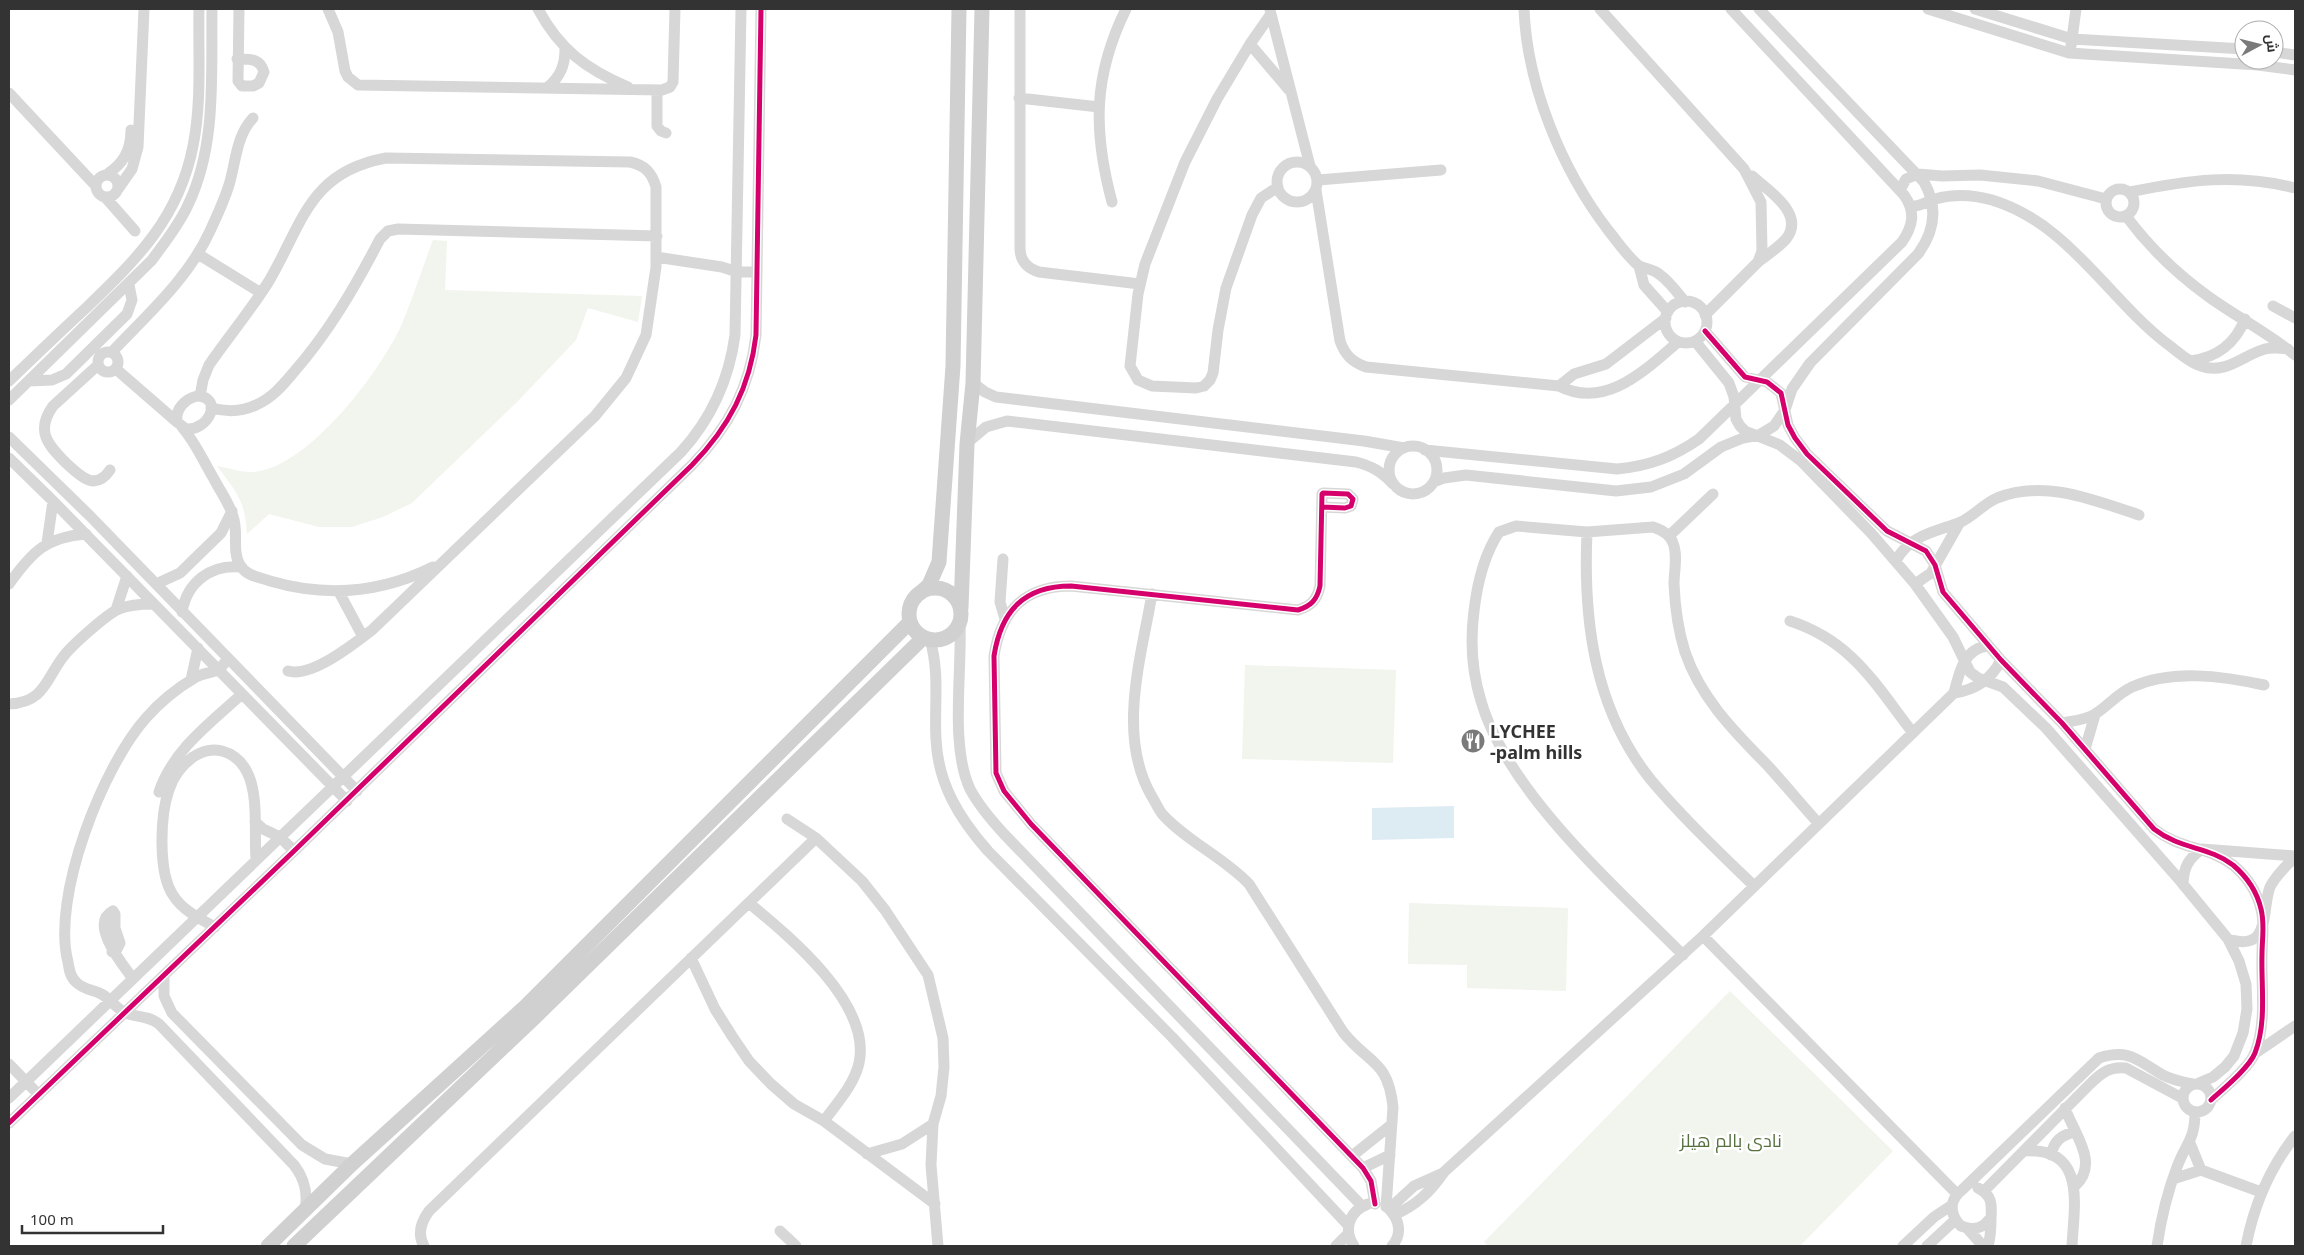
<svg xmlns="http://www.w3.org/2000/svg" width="2304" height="1255" font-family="'Noto Sans',Cairo,sans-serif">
	<rect width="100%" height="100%" fill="#fff"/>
	<!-- green -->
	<path fill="#f1f5ed" d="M 433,240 L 447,241 L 445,290 L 642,296 L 638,322 L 588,308 L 576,340 L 518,401 L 412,503 L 383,517 L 352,527 L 319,527 L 269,514 L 247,534 C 245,500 237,493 217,466 C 228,468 240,472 251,472 C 306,471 380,372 401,326 C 413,298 422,269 433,240 Z
		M 1245,665 L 1396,670 L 1393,763 L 1242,759 Z
		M 1409,903 L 1568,908 L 1566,991 L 1467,988 L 1467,965 L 1408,964 Z
		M 1730,991 L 1893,1151 L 1800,1246 L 1489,1246 L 1484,1242 Z"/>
	<!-- water -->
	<path fill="#ddebf3" d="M 1454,806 L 1454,838 L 1372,840 L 1372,808 Z"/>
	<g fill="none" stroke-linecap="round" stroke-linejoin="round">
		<!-- street -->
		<path stroke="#d7d7d7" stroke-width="11" d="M 328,9 L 338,32 L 345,71 L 348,77 L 358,85 L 662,90 L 670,87 L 673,82 L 675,9
			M 538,9 C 560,50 586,69 628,87
			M 1020,9 L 1020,248 C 1020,261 1027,268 1039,272 L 1140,284
			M 1524,9 C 1527,86 1562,170 1608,230 C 1617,241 1627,256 1638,265 C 1644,269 1653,269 1659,274 C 1669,281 1677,292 1685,302
			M 1600,9 L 1744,169 L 1761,202 L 1762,251 L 1758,262 L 1705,315
			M 1928,9 L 2069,53 L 2258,65 L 2295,70
			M 1975,9 L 2072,39 L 2244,49
			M 1270,10 L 1310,166
			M 1271,14 L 1250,44 L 1217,99 L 1185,162 L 1145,264 L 1138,294 L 1130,366 L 1138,380 L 1152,386 L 1196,388 L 1204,386 L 1210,380 L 1213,373 L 1218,330 L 1226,288 L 1252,215 L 1261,198 L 1278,187
			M 1250,44 L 1289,90
			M 2071,46 L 2076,9
			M 2274,52 L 2295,55
			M 237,59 C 250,59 260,58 264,72 L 259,83 L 253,86 L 242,86 L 238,81 L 239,9
			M 547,88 C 560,77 565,66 565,49
			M 657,90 L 657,126 L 661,131 L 666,133
			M 9,93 L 95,185
			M 1019,98 L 1099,107
			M1277 182a20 20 0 1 1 40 0a20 20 0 1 1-40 0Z
			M96 186a11 11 0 1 1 22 0a11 11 0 1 1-22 0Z
			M 106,175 C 123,164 131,151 131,130
			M 1752,176 C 1768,190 1806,214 1786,239 C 1778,248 1767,255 1758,262
			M 1318,180 L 1441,170
			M2106 203a14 14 0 1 1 28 0a14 14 0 1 1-28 0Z
			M 118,189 L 132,169 L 138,147 L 144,9
			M 1316,190 L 1340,341 C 1345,355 1352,362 1366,367 L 1559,386 C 1606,410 1645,370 1678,342
			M 1900,190 L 1906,179 L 1918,174 L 1942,176 L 1980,175 L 2038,181 L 2106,199
			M 2130,192 C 2188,180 2236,173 2295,188
			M 106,198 L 135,231
			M 1112,202 C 1093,131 1093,76 1126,9
			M 1911,206 C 1922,207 1926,201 1935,199 C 1953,194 1974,195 1992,200 C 2068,223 2106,296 2166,343 C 2176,350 2189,363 2201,366 C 2226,375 2243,355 2265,349 C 2273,347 2280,348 2288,349
			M 2126,216 C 2149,247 2177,274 2209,297 C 2237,317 2268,333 2295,355
			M 198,254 L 261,293
			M 656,257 L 722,267 L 737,272 L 757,272
			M 1639,266 L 1644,285 L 1668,312
			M1665 322a21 21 0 1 1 42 0a21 21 0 1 1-42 0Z
			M 2273,306 L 2295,318
			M 1705,331 L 1745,377 L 1767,382 L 1781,393 L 1788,425 L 1795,438 L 1807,454 L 1887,531 L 1926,551 L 1935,565 L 1943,592 L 2001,660 L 2062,723 L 2154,829 C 2181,850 2208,846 2233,865 C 2246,876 2257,892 2261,909 C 2265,924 2262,939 2262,955 C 2261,986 2267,1022 2255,1053 C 2249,1068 2223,1089 2211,1100
			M 1695,341 L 1729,383 L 1734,397 L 1736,419 L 1740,426 L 1745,431 L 1780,445 L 1801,461 L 1871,533 L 1915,584 L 1953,637 L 1970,672 L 1978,678 L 2003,687 L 2046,728 L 2177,877 L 2228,939 L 2239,961 L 2246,984 L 2247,1009 L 2243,1033 L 2234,1056 L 2225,1067 L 2213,1077 L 2199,1083
			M98 362a10 10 0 1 1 20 0a10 10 0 1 1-20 0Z
			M 112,352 C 148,314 188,279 210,231 C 217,216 224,201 229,185 C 236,162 236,136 253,118
			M 2191,361 C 2218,357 2235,344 2245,319
			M 98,365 L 53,406 C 35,431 48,445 66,463 C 80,476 95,492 110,470
			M 116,369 L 177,422
			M 9,381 C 34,357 60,332 86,308 C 137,259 179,218 193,146 C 202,102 198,54 199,9
			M 29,381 L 52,380 L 66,374 L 127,314 L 132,300 L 129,285
			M 973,383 L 985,392 L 996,397 L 1364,441 L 1404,448
			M 1559,386 L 1574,374 L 1606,364 L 1666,318
			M 197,396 C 224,397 209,431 186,429 L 177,422 C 175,409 185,399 197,396 Z
			M 200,396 L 203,380 L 209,365 C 229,336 251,310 269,281 C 303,223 309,172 386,158 L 630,162 C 645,165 652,173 656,187 L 656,267 L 646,335 L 626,378 L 595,416 L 372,630 C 354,644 311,678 288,671
			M 9,400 L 152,260 C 165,242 179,225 188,205 C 217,145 211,74 212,9
			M 211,408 C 227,412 242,412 256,405 C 272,398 282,386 293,373 C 329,332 355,287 380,239 L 388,231 L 398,229 L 657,236
			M 182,427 C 196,443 203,461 214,479 C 221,493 231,505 234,520 C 238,535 232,552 240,565 C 246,576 259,577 270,581 C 325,597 381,593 433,567
			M 9,437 L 90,516 L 357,791
			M 967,443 L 986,427 L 1007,421 L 1356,462 C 1372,466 1382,472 1393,484
			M1389 470a24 24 0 1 1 48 0a24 24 0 1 1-48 0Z
			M 1425,450 L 1617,469 C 1649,466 1673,457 1699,439 L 1902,242 C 1913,226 1916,212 1904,195 L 1731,9
			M 9,458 L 53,501 L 347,801
			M 1434,482 L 1444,478 L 1466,475 L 1616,491 L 1651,487 L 1684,474 L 1721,447 L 1743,438 L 1759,435 L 1774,426 L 1785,410 L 1792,389 L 1810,363 L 1918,254 C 1935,231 1938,207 1924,182 L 1759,9
			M 1322,507 L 1345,508 L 1351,506 L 1353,499 L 1348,494 L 1323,493 L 1322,494 L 1320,586 C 1317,600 1311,606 1298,610 L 1071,586 C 1024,586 1001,611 994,656 L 996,773 L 1004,791 L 1031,824 L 1363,1168 L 1371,1181 L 1375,1204
			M 1587,532 C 1583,620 1594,709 1651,780 C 1683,818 1719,852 1754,886
			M 1669,536 L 1713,494
			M 47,543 L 53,501
			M 1003,559 L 1000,602 L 1005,619
			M 1896,561 C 1908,536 1934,532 1959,523 C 1973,517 1983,504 1997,498 C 2046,479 2093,500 2139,515
			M 9,584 C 32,552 46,537 86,534
			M 156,584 L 180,573 L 221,533 L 232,511
			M 1915,584 L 1931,573 L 1960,522
			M 339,592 L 363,637
			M 1152,594 C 1141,658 1117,735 1151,795 C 1155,801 1158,809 1163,815 C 1188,842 1223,857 1249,884 L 1343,1032 C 1368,1064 1388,1059 1393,1107 L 1386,1207
			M 116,610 L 127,576
			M 182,612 C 187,582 211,564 241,567
			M 1790,621 C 1852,641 1875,684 1913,733
			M 960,625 C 962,673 950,746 970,789 C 979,806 992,821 1005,835 L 1362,1206
			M 930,640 C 940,673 934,705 936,739 C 938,784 959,818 988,851 L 1172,1037 L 1348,1225
			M 228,659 C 225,662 221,668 218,670 C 211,673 203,673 196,677 C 179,687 159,703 146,718 C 103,766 51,897 68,962 C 69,969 70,977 76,982 C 83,990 95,990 103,995 C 111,1000 116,1008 124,1012 C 134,1018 146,1014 159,1024 L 294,1165 C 305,1179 308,1193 305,1211
			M 191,680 L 198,648
			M 1954,693 C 1975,690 1991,680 2001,660
			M 9,704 C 44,703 46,679 63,657 C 71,646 108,613 119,609 C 129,605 141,604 153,604
			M 2062,723 C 2072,721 2086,720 2095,714 C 2108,706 2117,694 2132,687 C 2172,669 2222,676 2264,685
			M 2085,749 L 2095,715
			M 159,792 C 173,750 210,723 242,694
			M 787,819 L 816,838 L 862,881 L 885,910 L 928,975 L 943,1038 L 944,1067 L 941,1096 L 933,1124 L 931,1165 L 938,1246
			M 255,822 L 263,829 L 280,837 L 294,851
			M 2183,883 C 2184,867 2188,859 2202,849 L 2295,856
			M 749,903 C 789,936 872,1004 859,1063 C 854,1085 837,1103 824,1121
			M 215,927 C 200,919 182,910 173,895 C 158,873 160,815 169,790 C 173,777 182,765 193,757 C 202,751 211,748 222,751 C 233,754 242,762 247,772 C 259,795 254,834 256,859
			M 1703,936 L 1957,1194
			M 2228,939 C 2272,953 2261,910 2270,887 C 2276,875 2286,866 2295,857
			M 112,952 L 117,949 L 120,943 L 115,928 L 115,914 L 113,911 C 88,924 124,966 133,979
			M 1683,955 C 1617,888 1507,792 1481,701 C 1472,672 1470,642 1474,611 C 1477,585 1484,555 1499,532 L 1516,526 L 1587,532 L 1653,527 C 1662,530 1670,534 1673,543 C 1678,555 1674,572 1674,584 C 1675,607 1678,630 1685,652 C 1701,699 1735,732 1769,767 C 1786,786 1802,805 1819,824
			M 691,958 L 715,1009 L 732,1036 L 749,1061 L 771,1084 L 794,1104 L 824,1121 L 935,1204
			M 164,976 L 164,996 L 172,1013 L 302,1145 L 325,1159 L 352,1164
			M 2254,1054 L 2295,1026
			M 9,1064 L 39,1095
			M2183 1098a14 14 0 1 1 28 0a14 14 0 1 1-28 0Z
			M 9,1098 L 681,452 C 712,418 729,380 735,335 L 741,9
			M 2065,1108 C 2074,1134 2100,1163 2075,1186
			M 9,1123 L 294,851 L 692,465 C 729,427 750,387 756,335 L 761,9
			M 2190,1143 L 2201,1170
			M 2024,1151 C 2087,1147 2074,1205 2072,1246
			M 867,1154 L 902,1144 L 933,1124
			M 2051,1155 C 2054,1141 2061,1135 2075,1132
			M 1352,1156 L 1391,1125
			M 1363,1168 L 1390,1155
			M 2173,1179 L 2201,1170 L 2261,1192
			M 1978,1188 C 1992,1195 1992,1204 1991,1218 C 1991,1228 1991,1236 1988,1246
			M 1963,1189 L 2099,1058 C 2130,1048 2138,1061 2163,1075 C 2172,1080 2183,1082 2193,1084
			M 1962,1190 C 1949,1200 1949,1214 1961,1226 C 1974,1231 1983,1229 1991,1217
			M 1984,1191 L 2089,1085 C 2100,1074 2109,1066 2126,1068 L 2182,1098
			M 1389,1209 L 1414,1186 L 1443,1173
			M 1390,1210 C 1400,1221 1402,1235 1392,1246
			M 1394,1215 C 1417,1205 1430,1192 1444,1172 L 1703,936 L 1954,693 C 1959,673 1964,648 1988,646
			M 1968,1229 L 1983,1246
			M 780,1231 L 796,1246
			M 424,1246 C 417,1234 421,1222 429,1211 L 816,838
			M 1336,1246 L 1348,1234
			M 1354,1246 C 1343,1230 1349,1211 1368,1204
			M 1903,1246 L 1934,1217 L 1952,1205
			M 1927,1246 L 1955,1220
			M 2157,1246 C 2161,1219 2167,1193 2177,1167 C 2186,1143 2195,1140 2195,1112
			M 2246,1246 C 2254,1205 2269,1169 2295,1136"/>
		<!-- secondary -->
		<path stroke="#d0d0d0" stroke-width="15" d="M909 614a26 26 0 1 1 52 0a26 26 0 1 1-52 0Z
			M 919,594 L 929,585 L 939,562 L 953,366 L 959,9
			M 961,608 L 967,444 L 973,383 L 982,9
			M 268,1246 L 352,1164 L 526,1006 L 910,622
			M 294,1246 L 536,1016 L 923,638"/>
		<defs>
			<path id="cycleway" d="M 1705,331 L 1745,377 L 1767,382 L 1781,393 L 1788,425 L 1795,438 L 1807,454 L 1887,531 L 1926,551 L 1935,565 L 1943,592 L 2001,660 L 2062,723 L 2154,829 C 2181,850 2208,846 2233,865 C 2246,876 2257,892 2261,909 C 2265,924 2262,939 2262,955 C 2261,986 2267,1022 2255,1053 C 2249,1068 2223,1089 2211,1100
				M 1322,507 L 1345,508 L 1351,506 L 1353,499 L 1348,494 L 1323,493 L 1322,494 L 1320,586 C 1317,600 1311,606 1298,610 L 1071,586 C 1024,586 1001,611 994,656 L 996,773 L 1004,791 L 1031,824 L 1363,1168 L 1371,1181 L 1375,1204
				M 9,1123 L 294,851 L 692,465 C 729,427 750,387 756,335 L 761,9"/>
		</defs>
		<!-- cycleway casing -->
		<use href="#cycleway" stroke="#fff" stroke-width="8"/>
		<!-- cycleway -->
		<use href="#cycleway" stroke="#d6006c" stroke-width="5"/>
	</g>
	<!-- icons -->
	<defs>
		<symbol id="restaurant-disc" viewBox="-11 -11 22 22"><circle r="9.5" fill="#7a7a7a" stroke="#fff"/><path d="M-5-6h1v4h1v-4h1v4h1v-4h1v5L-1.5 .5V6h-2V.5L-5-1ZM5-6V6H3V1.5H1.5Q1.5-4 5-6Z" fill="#fff"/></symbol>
	</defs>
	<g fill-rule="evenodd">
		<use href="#restaurant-disc" x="1459" y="727" width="28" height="28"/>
	</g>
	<g text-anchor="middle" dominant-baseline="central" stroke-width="5" stroke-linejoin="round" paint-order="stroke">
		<!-- poi labels -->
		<g font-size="18" font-weight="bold" fill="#333" stroke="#fff" text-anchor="start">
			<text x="1490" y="731">LYCHEE<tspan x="1490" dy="21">-palm hills</tspan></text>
		</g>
		<!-- park labels -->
		<g font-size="18" fill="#56703f" stroke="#fff">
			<text x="1731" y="1140">نادى بالم هيلز</text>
		</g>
	</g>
	<!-- border -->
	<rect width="2304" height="1255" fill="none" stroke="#333333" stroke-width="20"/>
	<!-- north arrow -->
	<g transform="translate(2259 45) rotate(83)"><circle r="24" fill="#ffffff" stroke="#adadad"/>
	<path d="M0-4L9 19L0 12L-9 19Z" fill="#7a7a7a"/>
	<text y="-8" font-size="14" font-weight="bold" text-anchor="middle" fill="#333333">ش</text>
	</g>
	<!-- scale -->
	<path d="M22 1225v8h141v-8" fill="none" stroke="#333333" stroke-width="2.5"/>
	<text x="30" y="1225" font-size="15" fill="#333333" stroke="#ffffff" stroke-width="4" paint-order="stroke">100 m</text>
</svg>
